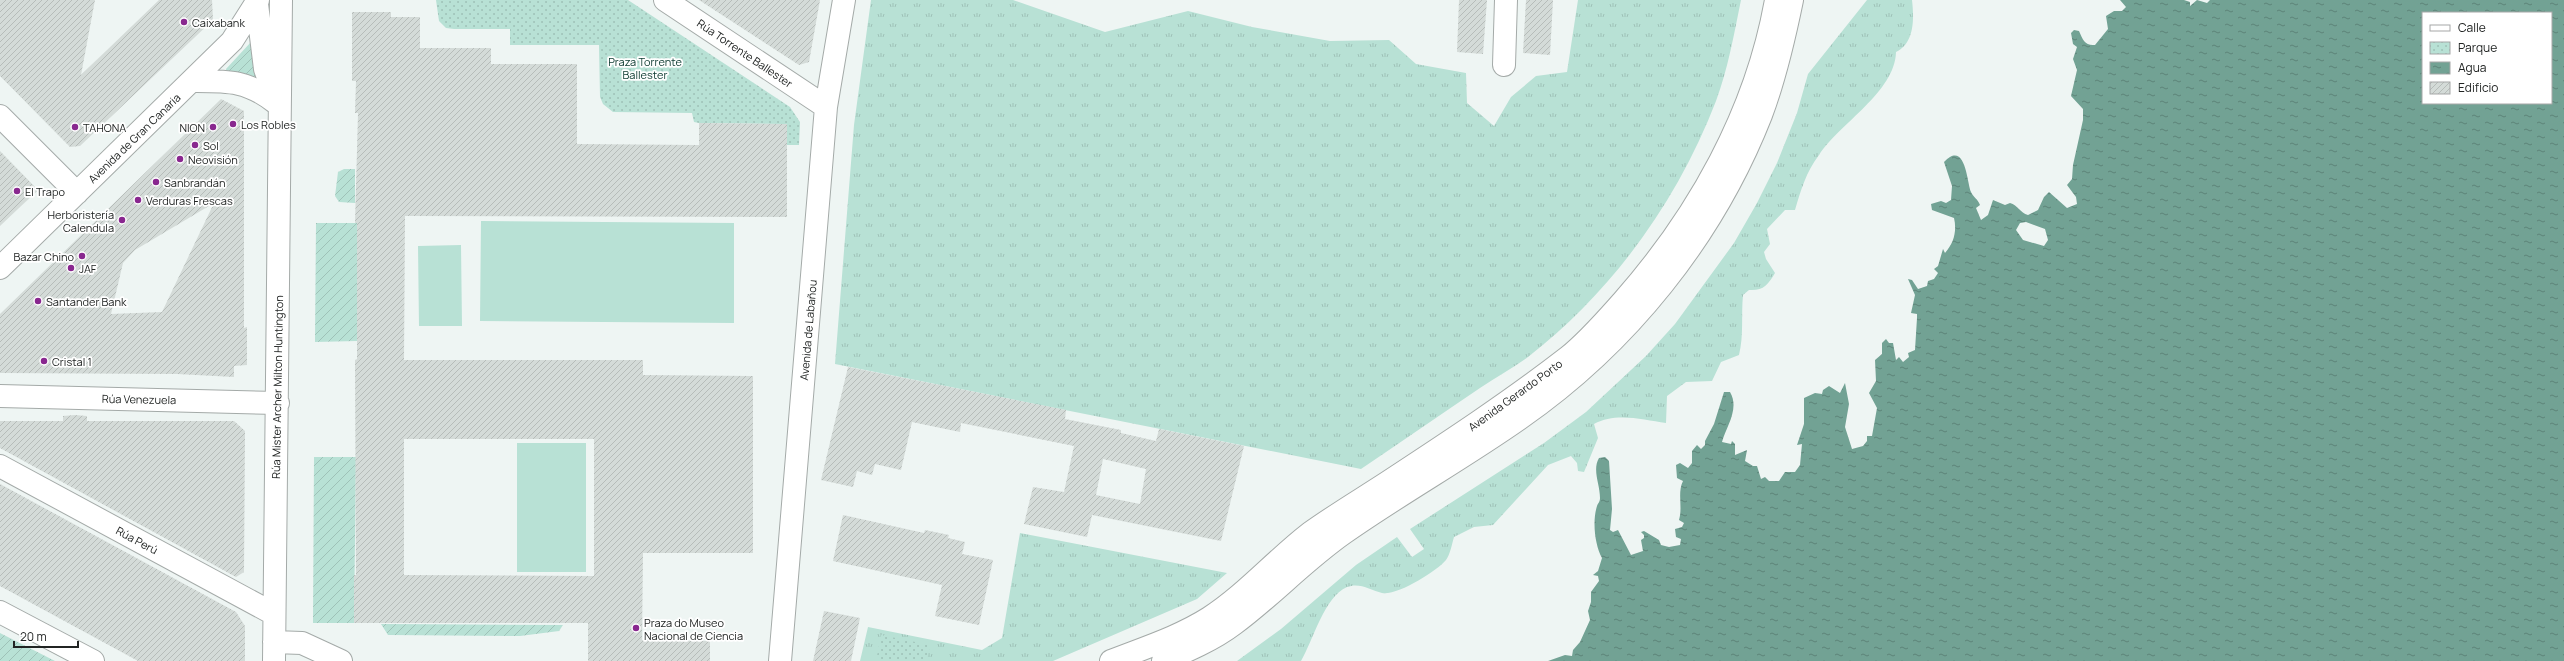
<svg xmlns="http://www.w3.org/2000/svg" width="2564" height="661" font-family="Manrope,sans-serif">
	<defs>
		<pattern id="grass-tufts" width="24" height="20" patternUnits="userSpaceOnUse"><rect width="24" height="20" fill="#b8e1d5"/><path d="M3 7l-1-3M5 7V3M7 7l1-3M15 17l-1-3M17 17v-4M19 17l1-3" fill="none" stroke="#9ec1b7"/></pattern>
		<pattern id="park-dots" width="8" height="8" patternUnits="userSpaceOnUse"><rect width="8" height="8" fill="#b8e1d5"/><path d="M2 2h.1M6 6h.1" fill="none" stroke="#9ec1b7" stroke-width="1.8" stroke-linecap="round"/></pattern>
		<pattern id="garden-furrows" width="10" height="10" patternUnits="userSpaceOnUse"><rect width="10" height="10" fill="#b8e1d5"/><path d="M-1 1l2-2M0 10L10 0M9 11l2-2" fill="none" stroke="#9ec1b7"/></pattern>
		<pattern id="water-ripples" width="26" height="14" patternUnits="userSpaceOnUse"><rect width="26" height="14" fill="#72a294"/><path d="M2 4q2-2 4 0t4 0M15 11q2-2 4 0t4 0" fill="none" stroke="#5d8478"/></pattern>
		<pattern id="building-hatch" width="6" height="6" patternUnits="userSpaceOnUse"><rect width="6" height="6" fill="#d4dbd8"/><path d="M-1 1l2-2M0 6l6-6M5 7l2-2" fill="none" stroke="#b6bcb9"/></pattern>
	</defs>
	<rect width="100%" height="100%" fill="#eef5f3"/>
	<!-- grass -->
	<path fill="url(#grass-tufts)" d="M 871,0 L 1013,0 L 1105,32 L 1188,11 L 1252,27 L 1330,41 L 1389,40 L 1416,64 L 1466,73 L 1467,103 L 1494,126 L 1511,97 L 1536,76 L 1567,72 L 1578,0 L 1741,0 C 1734,34 1728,69 1716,101 C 1678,200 1613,291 1528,357 C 1513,368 1496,377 1480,388 C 1440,415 1401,442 1361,469 L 835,364 L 854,125 Z
		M 1867,0 L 1912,0 C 1914,18 1915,43 1896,52 C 1895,92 1840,123 1819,155 C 1806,172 1801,190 1795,210 L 1785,210 L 1767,229 L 1770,244 L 1764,252 L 1766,259 L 1775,273 C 1768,285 1763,291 1749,290 L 1743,295 C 1741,316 1744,335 1739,355 L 1721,362 L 1712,381 L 1686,382 L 1667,396 L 1666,423 C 1643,420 1616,412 1594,424 L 1598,438 L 1584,472 L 1578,471 L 1577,463 L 1571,456 L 1548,465 L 1493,525 L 1474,527 L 1454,537 C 1452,544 1450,555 1446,560 C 1437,571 1397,596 1382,593 C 1371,590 1359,582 1347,587 C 1324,597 1313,641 1301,661 L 1237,661 L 1281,629 L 1356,565 L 1397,537 L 1412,557 L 1424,549 L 1410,529 L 1544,443 L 1586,412 L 1646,356 L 1675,324 L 1734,243 L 1757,203 L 1777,163 L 1797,113 L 1808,74 Z
		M 1020,533 L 1227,573 L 1197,599 L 1053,661 L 860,661 L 868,627 L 982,650 L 1002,638 Z"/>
	<!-- park -->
	<path fill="url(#park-dots)" d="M 436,0 L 628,0 L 790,107 L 800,122 L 799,145 L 787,145 L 787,127 L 782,124 L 699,123 L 694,122 L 692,113 L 613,112 L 603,104 L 600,97 L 599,45 L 510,45 L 510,29 L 454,29 L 446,28 L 439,21 Z
		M 881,635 L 930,645 L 927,661 L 876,661 Z"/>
	<!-- garden -->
	<path fill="url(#garden-furrows)" d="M 251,42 L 265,86 L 227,74 L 226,69 Z
		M 344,169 L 355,169 L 355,203 L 339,202 L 335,196 L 338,172 Z
		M 316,223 L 357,223 L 357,341 L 315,342 Z
		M 314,457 L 356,457 L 354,623 L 313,623 Z
		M 381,624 L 563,625 L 559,631 L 520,636 L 388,635 Z
		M 0,633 L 55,661 L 0,661 Z"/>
	<!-- pitch -->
	<path fill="#b8e1d5" d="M 481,221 L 734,223 L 734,323 L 480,321 Z
		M 461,245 L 462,326 L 419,326 L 418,246 Z
		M 517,443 L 586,443 L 586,572 L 517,572 Z"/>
	<!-- water -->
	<path fill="url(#water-ripples)" fill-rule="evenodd" d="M 2120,0 L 2184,0 L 2190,2 L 2190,6 L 2197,0 L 2207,3 L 2210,0 L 2564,0 L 2564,661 L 1548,661 L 1565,655 L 1572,656 L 1573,650 L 1580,642 L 1590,620 L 1588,611 L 1591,602 L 1591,592 L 1599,581 L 1598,576 L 1593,575 L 1598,571 L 1602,558 C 1595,545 1592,522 1597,506 C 1598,503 1600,502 1600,498 C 1600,484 1592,470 1599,458 L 1605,457 L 1609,461 L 1612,509 L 1610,530 L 1613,532 L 1618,530 L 1631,555 L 1643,551 L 1641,540 L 1644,538 L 1644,535 L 1641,532 L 1644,531 L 1659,540 L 1661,545 L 1669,547 L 1680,545 L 1681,539 L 1676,537 L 1675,529 L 1682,527 L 1684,523 L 1679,520 C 1683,507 1677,493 1683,481 L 1677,478 L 1676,465 L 1680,463 L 1688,468 L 1692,463 L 1692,451 L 1697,445 L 1701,449 L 1705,445 L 1705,441 L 1714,424 L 1724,392 L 1730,392 C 1740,409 1726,427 1722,442 L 1731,444 L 1732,441 L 1735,444 L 1735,455 L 1747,450 L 1745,461 L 1753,466 L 1757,466 L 1761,479 L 1765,477 L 1769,481 L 1779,481 L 1785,472 L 1795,472 L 1800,465 L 1802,444 L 1797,445 L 1804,424 L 1804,398 L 1815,393 L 1822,394 L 1823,390 L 1829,386 L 1840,393 L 1845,383 L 1849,404 L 1845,427 L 1852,449 L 1863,446 L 1867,441 L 1867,436 L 1872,436 L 1877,408 L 1869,393 L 1876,381 L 1875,360 L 1882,354 L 1882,343 L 1886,339 L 1889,343 L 1893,343 L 1896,360 L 1899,357 L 1903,362 L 1909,357 L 1908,353 L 1915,350 L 1917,318 L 1917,314 L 1911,313 L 1915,295 L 1908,279 L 1912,280 L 1918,289 L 1927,286 L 1928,281 L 1934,279 L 1938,273 L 1934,269 L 1938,266 L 1943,249 L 1945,253 C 1954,243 1957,231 1954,218 L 1932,210 L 1931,204 L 1941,201 L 1946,203 L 1951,200 L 1952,186 L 1944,162 C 1966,139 1967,184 1971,192 C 1973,197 1978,199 1980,205 L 1976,208 L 1981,220 L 1988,215 L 1993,200 L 2005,205 L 2010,203 C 2018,205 2020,213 2028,215 L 2038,210 L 2044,197 L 2049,192 L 2067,208 L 2077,204 L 2076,197 L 2067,185 L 2072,179 L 2073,165 L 2083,120 L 2083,109 L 2071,96 L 2077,70 L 2073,59 L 2077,47 L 2073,44 L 2071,33 L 2074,30 L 2079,31 C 2083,40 2085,46 2095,45 L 2108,29 L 2106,16 L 2114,11 L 2122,11 L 2126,7 ZM 2423,13 L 2551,13 L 2551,103 L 2423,103 ZM 2026,222 L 2045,229 L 2048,240 L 2044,246 L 2023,240 L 2016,230 L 2020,223 Z"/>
	<!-- building -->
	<path fill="url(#building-hatch)" fill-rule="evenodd" d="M 0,0 L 95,0 L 81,75 L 159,0 L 212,0 L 213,20 L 80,146 L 70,147 L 0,76 Z
		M 699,0 L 820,0 L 809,62 L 799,65 Z
		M 1459,0 L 1487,0 L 1483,54 L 1457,52 Z
		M 1526,0 L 1553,0 L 1550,55 L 1523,53 Z
		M 352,12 L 391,12 L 391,17 L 420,17 L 420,48 L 491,48 L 491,64 L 577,64 L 577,144 L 699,145 L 699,123 L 787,124 L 787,217 L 405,216 L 404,360 L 643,360 L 643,375 L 753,376 L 753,553 L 643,553 L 642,640 L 710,641 L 710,661 L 588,661 L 588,623 L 354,623 L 354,575 L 356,575 L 355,360 L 357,359 L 357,223 L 355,223 L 358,113 L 355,113 L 356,81 L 352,81 ZM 404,439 L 594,439 L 594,576 L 404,575 Z
		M 221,99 L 244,111 L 244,328 L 247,327 L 247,365 L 234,366 L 234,377 L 177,374 L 0,373 L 0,314 ZM 214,203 L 162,312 L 111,314 L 123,263 L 135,250 Z
		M 0,151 L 38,190 L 0,226 Z
		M 848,367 L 1066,410 L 1065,419 L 1121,430 L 1121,433 L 1156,441 L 1159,429 L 1244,446 L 1221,541 L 1092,515 L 1087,537 L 1024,524 L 1033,487 L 1064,492 L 1074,446 L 961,423 L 960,432 L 912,422 L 901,470 L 875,464 L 872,475 L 857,471 L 853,487 L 821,480 ZM 1103,459 L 1146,469 L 1140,504 L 1096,495 Z
		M 75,415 L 87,416 L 87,421 L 234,421 L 245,431 L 244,572 L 236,577 L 0,448 L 0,421 L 63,421 L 63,416 Z
		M 0,484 L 236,612 L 245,626 L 245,661 L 138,661 L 0,586 Z
		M 843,515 L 924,533 L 925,530 L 949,535 L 948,538 L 965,542 L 962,554 L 993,560 L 979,625 L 935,616 L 942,585 L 833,561 Z
		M 824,611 L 860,618 L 851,661 L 813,661 Z"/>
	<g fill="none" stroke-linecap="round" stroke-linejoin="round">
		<defs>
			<path id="minor" d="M 665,0 L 826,107
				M 257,4 L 265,69 L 275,97
				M 1504,65 L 1506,0
				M 192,81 C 228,81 247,80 276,103
				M 0,116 L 77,193
				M 0,268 L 232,41 L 258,0
				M 0,396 L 278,403
				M 0,466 L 274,614
				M 0,612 L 93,661
				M 274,642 L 302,643 L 341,661
				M 274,661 L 281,0
				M 780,661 L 826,107 L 844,0"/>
			<path id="tertiary" d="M 1111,661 C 1144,648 1179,637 1209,618 C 1246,594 1275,560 1310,533 C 1335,515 1362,499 1388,482 C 1449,442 1510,402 1568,357 C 1588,341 1606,320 1623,301 C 1698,216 1756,113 1776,0
				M 1163,661 C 1187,651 1213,640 1234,624 C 1272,596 1304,561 1344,533 C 1401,493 1462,459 1519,419 C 1627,344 1713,237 1761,115 C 1775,78 1784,39 1792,0"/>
		</defs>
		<!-- minor casing -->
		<use href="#minor" stroke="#a4aaa8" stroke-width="24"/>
		<!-- tertiary casing -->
		<use href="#tertiary" stroke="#a4aaa8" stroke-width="24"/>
		<!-- minor -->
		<use href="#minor" stroke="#fff" stroke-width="22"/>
		<!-- tertiary -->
		<use href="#tertiary" stroke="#fff" stroke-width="22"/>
	</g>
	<!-- markers -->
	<g fill="#89278f" stroke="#fff" stroke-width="1.5">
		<circle cx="184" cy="22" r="4"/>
		<circle cx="233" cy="124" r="4"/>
		<circle cx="75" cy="127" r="4"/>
		<circle cx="213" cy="127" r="4"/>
		<circle cx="195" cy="145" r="4"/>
		<circle cx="180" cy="159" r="4"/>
		<circle cx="156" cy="182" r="4"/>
		<circle cx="17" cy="191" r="4"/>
		<circle cx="138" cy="200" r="4"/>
		<circle cx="122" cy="220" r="4"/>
		<circle cx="82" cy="256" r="4"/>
		<circle cx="71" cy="268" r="4"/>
		<circle cx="38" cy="301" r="4"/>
		<circle cx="44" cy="361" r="4"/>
		<circle cx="636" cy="628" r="4"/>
	</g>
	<g text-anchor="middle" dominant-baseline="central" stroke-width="3.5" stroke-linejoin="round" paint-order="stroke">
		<!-- poi labels -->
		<g font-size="11" fill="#212423" stroke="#fff" text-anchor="start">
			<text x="192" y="22">Caixabank</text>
			<text x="241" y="124">Los Robles</text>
			<text x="83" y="127">TAHONA</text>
			<text x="205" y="127" text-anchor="end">NION</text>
			<text x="203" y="145">Sol</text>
			<text x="188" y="159">Neovisión</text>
			<text x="164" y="182">Sanbrandán</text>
			<text x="25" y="191">El Trapo</text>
			<text x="146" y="200">Verduras Frescas</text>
			<text x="114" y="214" text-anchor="end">Herboristería<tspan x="114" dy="13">Calendula</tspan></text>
			<text x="74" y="256" text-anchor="end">Bazar Chino</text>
			<text x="79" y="268">JAF</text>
			<text x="46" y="301">Santander Bank</text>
			<text x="52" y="361">Cristal 1</text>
			<text x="644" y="622">Praza do Museo<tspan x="644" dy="13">Nacional de Ciencia</tspan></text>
		</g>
		<!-- street labels -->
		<g font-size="11" fill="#212423" stroke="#fff">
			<text transform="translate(745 53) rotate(34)">Rúa Torrente Ballester</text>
			<text transform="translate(134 138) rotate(-44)">Avenida de Gran Canaria</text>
			<text transform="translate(808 330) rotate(-85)">Avenida de Labañou</text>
			<text transform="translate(277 387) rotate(-89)">Rúa Mister Archer Milton Huntington</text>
			<text transform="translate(1515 395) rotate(-36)">Avenida Gerardo Porto</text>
			<text transform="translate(139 399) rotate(1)">Rúa Venezuela</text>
			<text transform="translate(137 540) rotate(28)">Rúa Perú</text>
		</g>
		<!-- park labels -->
		<g font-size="11" fill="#0a382e" stroke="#fff">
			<text x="645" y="61">Praza Torrente<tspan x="645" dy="13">Ballester</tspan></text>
		</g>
	</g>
	<!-- legend -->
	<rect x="2422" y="12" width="130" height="92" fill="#ffffff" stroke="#a6a7a7"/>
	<rect x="2430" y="25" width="20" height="6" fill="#ffffff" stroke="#a6a7a7"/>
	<text x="2458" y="32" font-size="12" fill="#212423">Calle</text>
	<rect x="2430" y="42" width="20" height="12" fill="url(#park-dots)" stroke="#a6a7a7"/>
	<text x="2458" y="52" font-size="12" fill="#212423">Parque</text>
	<rect x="2430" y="62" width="20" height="12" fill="url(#water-ripples)" stroke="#a6a7a7"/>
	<text x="2458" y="72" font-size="12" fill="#212423">Agua</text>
	<rect x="2430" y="82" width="20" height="12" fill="url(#building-hatch)" stroke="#a6a7a7"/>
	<text x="2458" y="92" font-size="12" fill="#212423">Edificio</text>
	<!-- scale -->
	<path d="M14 641v6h64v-6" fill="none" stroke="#212423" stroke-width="2"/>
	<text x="20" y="641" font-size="12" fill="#212423" stroke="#ffffff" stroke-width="3" paint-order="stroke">20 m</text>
</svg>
